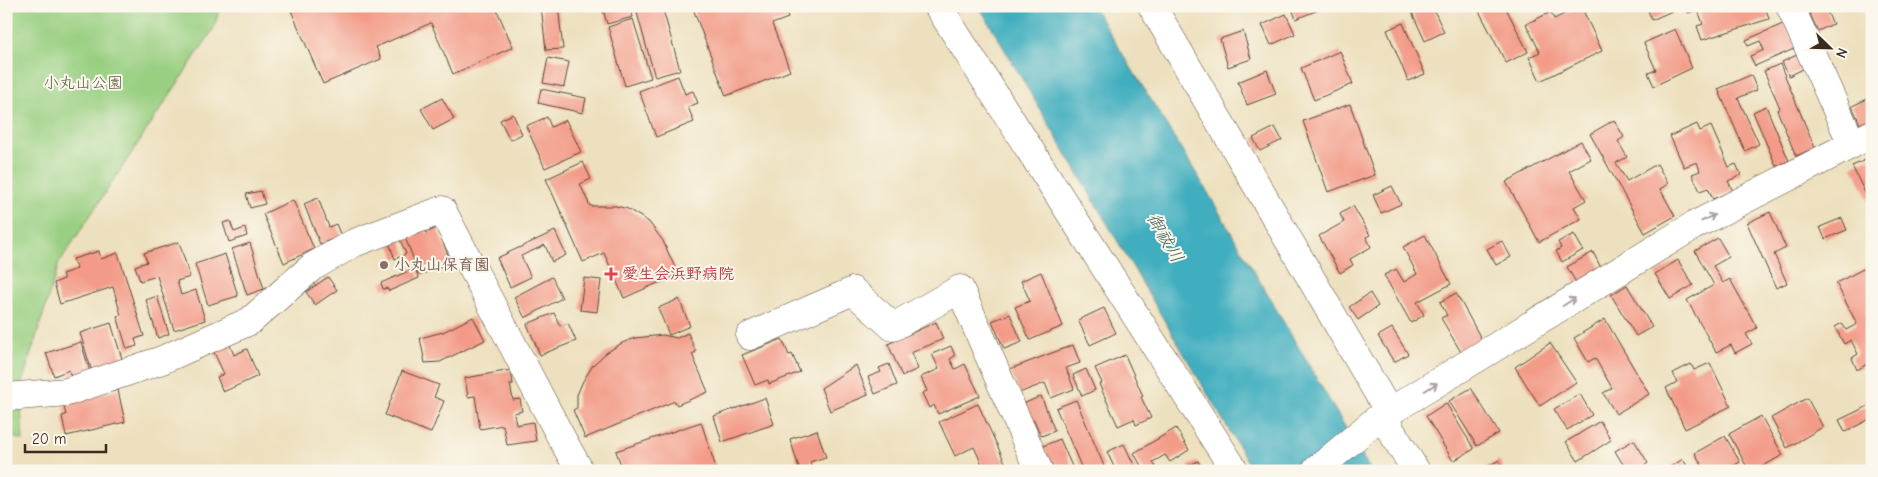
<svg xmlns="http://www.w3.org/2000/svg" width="1878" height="477" font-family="'Comic Neue','Klee One',sans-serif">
	<rect width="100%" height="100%" fill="#fbf7ec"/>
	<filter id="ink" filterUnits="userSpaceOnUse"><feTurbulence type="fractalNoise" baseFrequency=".02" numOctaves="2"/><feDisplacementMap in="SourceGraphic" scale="10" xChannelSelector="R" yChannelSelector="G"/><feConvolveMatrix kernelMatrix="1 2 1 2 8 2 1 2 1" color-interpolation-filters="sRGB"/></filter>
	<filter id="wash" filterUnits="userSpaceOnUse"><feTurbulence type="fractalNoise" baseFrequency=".0096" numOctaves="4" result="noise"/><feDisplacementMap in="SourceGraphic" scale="20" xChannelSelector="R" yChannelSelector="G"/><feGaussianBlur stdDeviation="1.12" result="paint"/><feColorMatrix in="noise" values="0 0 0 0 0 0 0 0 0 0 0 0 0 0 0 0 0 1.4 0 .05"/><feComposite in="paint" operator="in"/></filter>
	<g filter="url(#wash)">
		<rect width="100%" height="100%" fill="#ede0be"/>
		<!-- green -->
		<path fill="#99cf81" stroke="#6a7c50" d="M 6,6 L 220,6 L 214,28 L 59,263 L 20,389 L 23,440 L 6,435 Z"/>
		<!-- water -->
		<path fill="#41aebf" stroke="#3e6c6e" d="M 979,6 L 1093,6 L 1201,181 L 1371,471 L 1253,471 Z"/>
		<g id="blocks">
			<!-- building -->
			<path fill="#f39b88" d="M 289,6 L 495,6 L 513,47 L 453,74 L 431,23 L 376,47 L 381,59 L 323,84 Z
				M 541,6 L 558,6 L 563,49 L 546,50 Z
				M 602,6 L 630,6 L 633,17 L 607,24 Z
				M 635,6 L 662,6 L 680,70 L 655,77 Z
				M 692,6 L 784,6 L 788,18 L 772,24 L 790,71 L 726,96 Z
				M 1291,6 L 1328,6 L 1296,19 Z
				M 1409,6 L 1432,6 L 1444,32 L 1425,41 Z
				M 1489,6 L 1505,6 L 1528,52 L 1506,63 L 1479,11 Z
				M 1581,6 L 1602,51 L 1540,81 L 1529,57 L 1540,52 L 1526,24 L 1551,12 L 1554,19 Z
				M 1646,6 L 1669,6 L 1672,11 L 1652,20 Z
				M 1686,6 L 1765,6 L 1769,19 L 1702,40 L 1697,26 L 1703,24 L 1698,10 L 1688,13 Z
				M 1806,6 L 1824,6 L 1833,24 L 1818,31 Z
				M 1286,14 L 1295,34 L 1271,45 L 1262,25 Z
				M 633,19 L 651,78 L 625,86 L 608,27 Z
				M 1403,23 L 1425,74 L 1408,81 L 1387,30 Z
				M 1785,23 L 1796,48 L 1755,66 L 1750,56 L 1764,50 L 1760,41 L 1748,46 L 1746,40 Z
				M 1675,29 L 1692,68 L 1654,86 L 1648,73 L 1656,70 L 1644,43 Z
				M 1243,31 L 1251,59 L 1228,67 L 1220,39 Z
				M 1340,51 L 1353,84 L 1314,100 L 1301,68 Z
				M 1801,53 L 1807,67 L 1789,76 L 1782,62 Z
				M 548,58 L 569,62 L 564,87 L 543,83 Z
				M 1780,64 L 1815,148 L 1796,156 L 1777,110 L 1780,108 L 1764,71 Z
				M 1267,70 L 1276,94 L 1247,105 L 1238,82 Z
				M 1751,75 L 1757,90 L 1738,98 L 1759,144 L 1745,151 L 1718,89 Z
				M 678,76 L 685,94 L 693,91 L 698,103 L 688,107 L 694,122 L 656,137 L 639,91 Z
				M 541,89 L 586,98 L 583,113 L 538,103 Z
				M 1872,97 L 1872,118 L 1860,124 L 1852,106 Z
				M 442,98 L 454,119 L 433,130 L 421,109 Z
				M 1350,104 L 1375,175 L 1328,192 L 1303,121 Z
				M 1766,106 L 1789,161 L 1776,166 L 1753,112 Z
				M 513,114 L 522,134 L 510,140 L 500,120 Z
				M 547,117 L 551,127 L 566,120 L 581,152 L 545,168 L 526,126 Z
				M 1614,120 L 1624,137 L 1618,141 L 1627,157 L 1616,163 L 1627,181 L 1657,164 L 1668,184 L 1660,189 L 1675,216 L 1645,233 L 1590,134 Z
				M 1697,124 L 1700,131 L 1711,126 L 1729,167 L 1736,164 L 1741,175 L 1728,181 L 1733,191 L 1713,199 L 1708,188 L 1700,191 L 1692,174 L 1700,171 L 1697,162 L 1684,167 L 1670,136 Z
				M 1275,127 L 1282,140 L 1260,151 L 1253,138 Z
				M 1581,141 L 1591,159 L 1569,171 L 1586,200 L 1574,207 L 1581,219 L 1539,242 L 1506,182 Z
				M 1872,157 L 1872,207 L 1852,166 Z
				M 583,162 L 591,179 L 580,184 L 590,206 L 616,206 L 628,209 L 649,222 L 663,241 L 678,274 L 624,298 L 604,253 L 583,262 L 546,179 Z
				M 1392,186 L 1401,204 L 1381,213 L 1373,195 Z
				M 261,191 L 265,204 L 250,208 L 246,194 Z
				M 318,198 L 329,227 L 336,224 L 341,236 L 320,244 L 304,204 Z
				M 293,200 L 314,249 L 284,263 L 263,214 Z
				M 1353,206 L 1370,235 L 1366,237 L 1371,247 L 1350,259 L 1353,265 L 1340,273 L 1319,236 L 1344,222 L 1340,214 Z
				M 1770,212 L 1786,248 L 1774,254 L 1787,283 L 1776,288 L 1747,223 Z
				M 1842,218 L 1847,230 L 1825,239 L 1820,227 Z
				M 230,221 L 234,232 L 245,228 L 247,236 L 229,242 L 223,223 Z
				M 423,227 L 426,233 L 437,228 L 451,262 L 420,275 L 404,235 Z
				M 555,231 L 566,255 L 552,262 L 545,245 L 521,256 L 531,277 L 510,287 L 497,258 Z
				M 1574,234 L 1583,250 L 1562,262 L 1556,251 L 1561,248 L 1558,242 Z
				M 398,235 L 406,254 L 395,259 L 388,240 Z
				M 1425,235 L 1451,284 L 1417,302 L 1424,315 L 1411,323 L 1384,275 L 1396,269 L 1404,282 L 1417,274 L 1403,247 Z
				M 1718,238 L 1729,257 L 1713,266 L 1723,283 L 1730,279 L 1757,328 L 1746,334 L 1752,344 L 1735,353 L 1731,345 L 1716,352 L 1687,300 L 1714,285 L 1695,251 Z
				M 1502,241 L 1511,257 L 1496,265 L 1487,249 Z
				M 179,242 L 190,277 L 177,281 L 181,295 L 196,290 L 205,320 L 174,330 L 157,276 L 140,281 L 135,266 L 147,262 L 144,253 Z
				M 250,243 L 264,289 L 247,295 L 232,249 Z
				M 99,251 L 101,259 L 118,253 L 144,336 L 135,339 L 137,346 L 127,349 L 117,316 L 121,315 L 113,287 L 60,304 L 54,283 L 64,279 L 62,274 L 77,269 L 73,259 Z
				M 1593,252 L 1602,270 L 1577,284 L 1567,267 Z
				M 225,254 L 238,296 L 208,305 L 195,264 Z
				M 1678,260 L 1693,285 L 1670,299 L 1655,274 Z
				M 1867,267 L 1872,277 L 1872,368 L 1869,363 L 1857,370 L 1852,358 L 1858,354 L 1851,340 L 1844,344 L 1835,327 L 1842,323 L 1846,330 L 1857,324 L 1836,283 Z
				M 415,268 L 419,278 L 389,291 L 387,288 L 383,289 L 381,283 Z
				M 1041,272 L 1063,326 L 1030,340 L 1015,307 L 1030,301 L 1021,281 Z
				M 328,277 L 337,290 L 315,305 L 306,292 Z
				M 552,277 L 562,298 L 525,318 L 514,297 Z
				M 584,278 L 601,280 L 597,312 L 580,310 Z
				M 1627,285 L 1652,327 L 1636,336 L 1611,295 Z
				M 1370,293 L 1378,306 L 1358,320 L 1349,307 Z
				M 1456,293 L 1483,342 L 1462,354 L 1441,318 L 1447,315 L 1440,302 Z
				M 157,296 L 169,334 L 158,338 L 146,300 Z
				M 679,299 L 690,326 L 669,335 L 658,308 Z
				M 1104,308 L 1116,333 L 1090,345 L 1078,320 Z
				M 554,313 L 560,326 L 568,323 L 576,341 L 540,355 L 527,324 Z
				M 1010,314 L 1022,342 L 1004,349 L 992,321 Z
				M 473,317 L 485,340 L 440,362 L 425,363 L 420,338 L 443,332 Z
				M 1605,319 L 1649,394 L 1616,414 L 1603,393 L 1612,388 L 1595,358 L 1588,362 L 1574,338 Z
				M 936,322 L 943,339 L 911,353 L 918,369 L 902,376 L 888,344 Z
				M 111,323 L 123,362 L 92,372 L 80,333 Z
				M 1392,328 L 1408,354 L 1394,362 L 1378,336 Z
				M 688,333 L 696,352 L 692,354 L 708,392 L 677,405 L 675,401 L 585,438 L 573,410 L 577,408 L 577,395 L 583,381 L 593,365 L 606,353 L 622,343 L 635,338 L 663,335 L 677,338 Z
				M 782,339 L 789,355 L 792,354 L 800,372 L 769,384 L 768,380 L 755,385 L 742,355 Z
				M 81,342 L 90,372 L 71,378 L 69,370 L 54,376 L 46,353 Z
				M 229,343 L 234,355 L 247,349 L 258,376 L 223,392 L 217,377 L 224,374 L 213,350 Z
				M 1550,343 L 1576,382 L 1540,406 L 1515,367 Z
				M 1073,345 L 1080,363 L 1066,368 L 1074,389 L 1051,398 L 1045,383 L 1019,393 L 1010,369 Z
				M 951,346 L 955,356 L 950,359 L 955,369 L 965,364 L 980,396 L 938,414 L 934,405 L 929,408 L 922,393 L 927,391 L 921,377 L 939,369 L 932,354 Z
				M 1125,355 L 1143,396 L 1141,397 L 1151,418 L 1136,425 L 1134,419 L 1118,426 L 1099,384 L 1102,383 L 1095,368 Z
				M 1710,363 L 1731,406 L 1685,429 L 1666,388 L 1677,382 L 1673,373 L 1691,364 L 1694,370 Z
				M 889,364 L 897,385 L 875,394 L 868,377 L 881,372 L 879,368 Z
				M 856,365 L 868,395 L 830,411 L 821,388 Z
				M 1086,369 L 1095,390 L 1082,396 L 1073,375 Z
				M 511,370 L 513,384 L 510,384 L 513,400 L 520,399 L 522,411 L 514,413 L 516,425 L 533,422 L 536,441 L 507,445 L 503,425 L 480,429 L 475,396 L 468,397 L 465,378 Z
				M 402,371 L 439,385 L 434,397 L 444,401 L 431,433 L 385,415 Z
				M 1471,388 L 1499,433 L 1477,446 L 1449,401 Z
				M 118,390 L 125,422 L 66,436 L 62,416 L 66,415 L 63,403 Z
				M 1580,394 L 1592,415 L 1567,430 L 1554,409 Z
				M 1041,396 L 1055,431 L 1041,436 L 1034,420 L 1031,421 L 1023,404 Z
				M 765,398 L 774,424 L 722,442 L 714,416 Z
				M 1807,398 L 1823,427 L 1787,448 L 1771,418 Z
				M 1076,400 L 1104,466 L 1095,471 L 1083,471 L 1056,408 Z
				M 1446,403 L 1474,449 L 1453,461 L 1426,416 Z
				M 978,404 L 1009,471 L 985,471 L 974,447 L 955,456 L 939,422 Z
				M 1872,404 L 1872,418 L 1845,432 L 1839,420 Z
				M 1761,416 L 1783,455 L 1754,471 L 1749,471 L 1729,434 Z
				M 1600,421 L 1611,440 L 1578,461 L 1566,442 Z
				M 701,422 L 717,471 L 623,471 L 616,451 Z
				M 1176,428 L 1189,450 L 1170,462 L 1165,455 L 1153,462 L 1158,471 L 1144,471 L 1134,453 Z
				M 817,430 L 826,457 L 810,462 L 812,469 L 800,471 L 790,439 Z
				M 1725,436 L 1740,462 L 1724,471 L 1705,471 L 1695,453 Z
				M 1060,439 L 1074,471 L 1054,471 L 1043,446 Z
				M 1634,440 L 1648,463 L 1636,471 L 1627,471 L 1615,451 Z
				M 1124,444 L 1137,471 L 1116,471 L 1107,452 Z
				M 1683,459 L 1690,471 L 1664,471 Z
				M 1499,460 L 1505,471 L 1480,471 Z
				M 1198,461 L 1203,471 L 1191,471 L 1188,466 Z"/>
		</g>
	</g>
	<g filter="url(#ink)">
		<use href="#blocks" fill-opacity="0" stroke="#564536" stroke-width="1"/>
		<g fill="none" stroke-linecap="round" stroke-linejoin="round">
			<defs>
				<path id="minor" d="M 1152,6 L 1389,412
					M 1790,6 L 1852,144
					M 750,336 L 853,291 L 893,327 L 960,289 L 1039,471
					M 6,397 L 67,392 L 162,360 L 250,321 L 312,267 L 354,243 L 442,210 L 562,439 L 580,471
					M 1382,416 L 1416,471
					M 1315,471 L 1376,420 L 1693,226 L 1872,134"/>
				<path id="tertiary" d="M 938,6 L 1235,471"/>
			</defs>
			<!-- minor casing -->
			<use href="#minor" stroke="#564536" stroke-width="29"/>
			<!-- tertiary casing -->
			<use href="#tertiary" stroke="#564536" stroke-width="29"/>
			<!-- minor -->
			<use href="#minor" stroke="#fff" stroke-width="28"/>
			<!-- tertiary -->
			<use href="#tertiary" stroke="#fff" stroke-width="28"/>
		</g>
		<!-- one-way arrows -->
		<defs><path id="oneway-shaft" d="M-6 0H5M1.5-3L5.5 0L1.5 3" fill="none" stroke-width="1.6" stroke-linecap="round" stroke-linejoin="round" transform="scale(1.25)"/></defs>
		<g stroke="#a79f9a">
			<use href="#oneway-shaft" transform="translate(1708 218) rotate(-27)"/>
			<use href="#oneway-shaft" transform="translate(1569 302) rotate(-32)"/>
			<use href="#oneway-shaft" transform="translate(1431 387) rotate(-32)"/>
		</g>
	</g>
	<!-- markers -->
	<circle fill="#8d6e63" stroke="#fbf7ec" stroke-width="2" cx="384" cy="265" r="5"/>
	<path fill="#e0444e" stroke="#fbf7ec" stroke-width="2" d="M608.5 266.5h5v5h5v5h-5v5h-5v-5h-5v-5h5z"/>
	<g text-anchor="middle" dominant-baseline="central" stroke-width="4" stroke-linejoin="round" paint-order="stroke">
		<!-- park labels -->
		<g font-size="16" fill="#575c3c" stroke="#fbf7ec">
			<text x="83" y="83">小丸山公園</text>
		</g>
		<!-- education labels -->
		<g font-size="16" font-weight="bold" fill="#785e54" stroke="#fbf7ec" text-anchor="start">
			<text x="394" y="265">小丸山保育園</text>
		</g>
		<!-- health labels -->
		<g font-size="16" font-weight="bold" fill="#be3a42" stroke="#fbf7ec" text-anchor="start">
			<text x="622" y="274">愛生会浜野病院</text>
		</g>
		<!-- water labels -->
		<g font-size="18" font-style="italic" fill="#3d5f5e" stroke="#fbf7ec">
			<text transform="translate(1165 238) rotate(60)">御祓川</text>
		</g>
	</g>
	<!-- margin -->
	<rect width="1878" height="477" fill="none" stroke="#fbf7ec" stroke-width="25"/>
	<!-- north arrow -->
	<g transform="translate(1830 48) rotate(113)" stroke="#fbf7ec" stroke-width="4" paint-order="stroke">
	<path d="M0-4L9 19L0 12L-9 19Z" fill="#3b2a1e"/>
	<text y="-8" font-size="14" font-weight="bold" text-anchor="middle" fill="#3b2a1e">N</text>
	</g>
	<!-- scale -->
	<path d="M25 444v8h81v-8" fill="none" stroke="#3b2a1e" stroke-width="2.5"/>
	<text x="32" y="444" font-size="15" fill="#3b2a1e" stroke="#fbf7ec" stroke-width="4" paint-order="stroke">20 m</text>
</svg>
